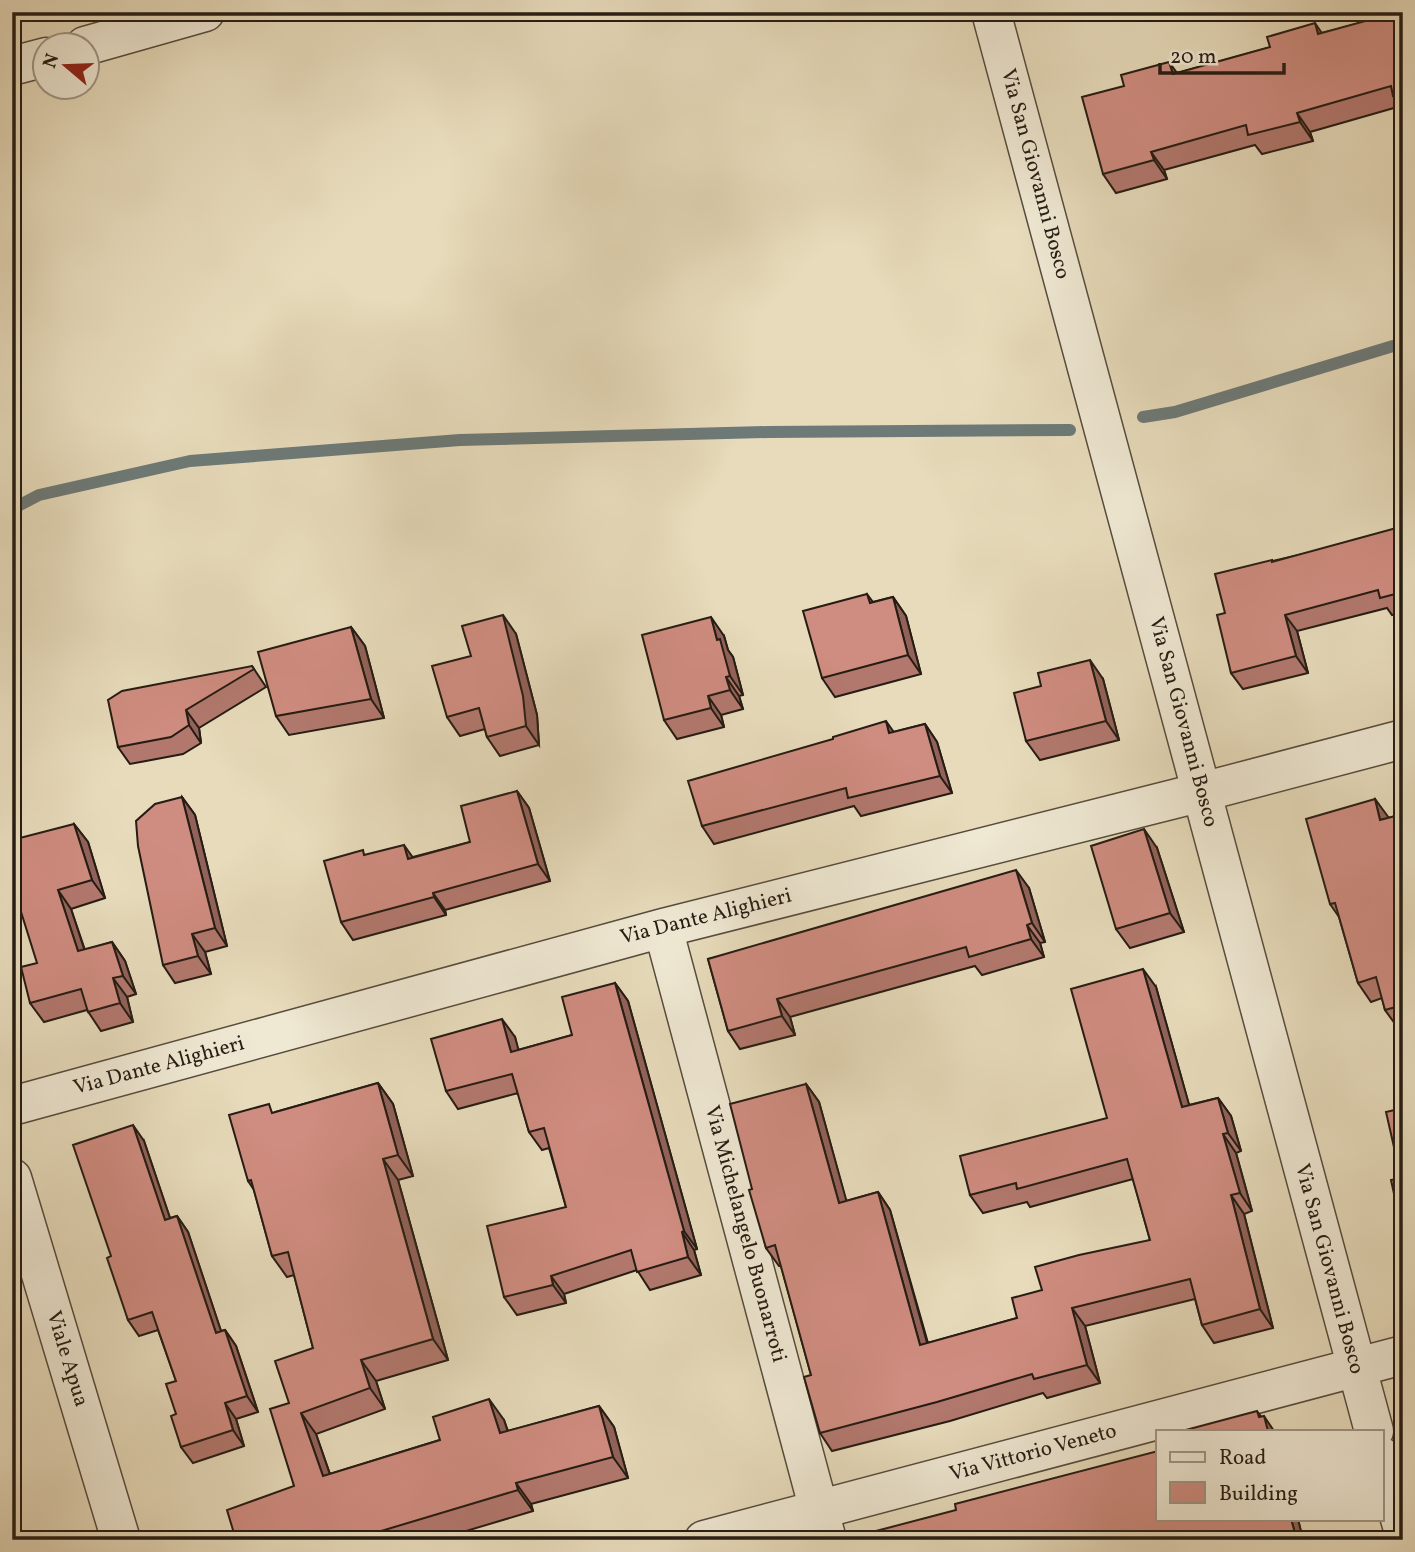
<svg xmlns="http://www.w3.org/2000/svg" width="1415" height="1552" font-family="Vollkorn,serif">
	<rect width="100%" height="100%" fill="#e7dbbb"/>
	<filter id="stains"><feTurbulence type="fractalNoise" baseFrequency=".00286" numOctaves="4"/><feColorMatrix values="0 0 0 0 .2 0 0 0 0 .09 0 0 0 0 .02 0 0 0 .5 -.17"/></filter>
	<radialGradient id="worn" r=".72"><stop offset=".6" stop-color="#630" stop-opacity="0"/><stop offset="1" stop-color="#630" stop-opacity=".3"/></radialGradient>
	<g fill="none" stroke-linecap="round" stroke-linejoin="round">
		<!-- stream -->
		<path stroke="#6d7a78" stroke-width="12" d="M 1143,417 L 1175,412 L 1403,343
			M 12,509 L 39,495 L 190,461 L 460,440 L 768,432 L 1070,430"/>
		<defs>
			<path id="minor" d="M 991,12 L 1374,1431
				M 85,46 L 205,12
				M 12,66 L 46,57
				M 663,928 L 827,1540
				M 12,1106 L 663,928 L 1202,792 L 1403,739
				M 12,1178 L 121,1540
				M 1382,1457 L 1403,1529
				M 704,1540 L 1403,1355"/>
		</defs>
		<!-- minor casing -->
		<use href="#minor" stroke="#564c3d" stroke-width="41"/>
		<!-- minor -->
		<use href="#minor" stroke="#efe8d3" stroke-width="38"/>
	</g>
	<!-- wall -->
	<path fill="#b2786e" stroke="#261c13" stroke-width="2" d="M 1403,12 L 1403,109 L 1401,106 L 1310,132 L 1313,141 L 1262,154 L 1255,145 L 1164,170 L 1167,179 L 1116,193 L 1103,174 L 1177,73 L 1322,33 Z
		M 1403,531 L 1403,612 L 1392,615 L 1387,608 L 1297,631 L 1308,673 L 1243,689 L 1231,673 L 1225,613 L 1273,561 Z
		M 867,594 L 873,602 L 893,597 L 906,616 L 921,674 L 835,697 L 822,678 Z
		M 351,627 L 365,646 L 384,718 L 289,735 L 276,716 Z
		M 516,634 L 537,715 L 539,745 L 500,756 L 487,737 L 485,729 L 460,736 L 447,717 L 471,656 Z
		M 724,636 L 728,650 L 733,657 L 743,695 L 739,696 L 743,709 L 721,715 L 724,727 L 677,739 L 664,720 Z
		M 252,666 L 266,687 L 199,728 L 201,743 L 183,754 L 130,764 L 118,747 Z
		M 1103,679 L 1119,740 L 1040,760 L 1026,741 Z
		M 925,724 L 937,742 L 952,793 L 861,816 L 854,806 L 714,844 L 702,826 L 894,732 Z
		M 517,791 L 529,808 L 550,881 L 445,910 L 446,915 L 353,940 L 341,922 L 366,855 L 413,857 L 470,842 Z
		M 182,797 L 195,815 L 227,946 L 205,952 L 211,974 L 175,983 L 163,965 Z
		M 1375,799 L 1388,818 L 1403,814 L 1403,1027 L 1398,1028 L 1385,1010 L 1382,998 L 1371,1002 L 1358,983 L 1339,917 L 1330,904 Z
		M 74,824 L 88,842 L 105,898 L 71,909 L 85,950 L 112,942 L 125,961 L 136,994 L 127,997 L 133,1022 L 101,1031 L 87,1010 L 44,1022 L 30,1003 L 37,963 Z
		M 1157,848 L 1184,932 L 1130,948 L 1116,929 Z
		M 1029,888 L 1045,942 L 1040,943 L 1044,957 L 982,975 L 975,966 L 790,1017 L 795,1035 L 740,1049 L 728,1031 L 708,959 Z
		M 615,983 L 628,1001 L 697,1249 L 694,1250 L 701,1275 L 650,1290 L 637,1270 L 564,1294 L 566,1303 L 517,1315 L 504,1297 L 566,1207 L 549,1148 L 542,1150 L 529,1132 L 518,1093 L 458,1109 L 446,1091 L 515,1037 L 518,1050 L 572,1035 Z
		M 1156,987 L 1189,1105 L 1218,1098 L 1231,1116 L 1241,1151 L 1236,1153 L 1252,1211 L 1244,1214 L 1273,1328 L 1214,1343 L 1202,1325 L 1195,1299 L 1085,1326 L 1100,1383 L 1047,1398 L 1043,1393 L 950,1421 L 832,1451 L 820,1433 L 811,1375 L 781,1266 L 779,1266 L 766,1248 L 752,1189 L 806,1084 L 819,1102 L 846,1201 L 878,1192 L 890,1210 L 928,1343 L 1017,1318 L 1042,1290 L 1150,1240 L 1133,1179 L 1030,1207 L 1027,1202 L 983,1213 L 970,1195 L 1107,1118 Z
		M 378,1083 L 393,1104 L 413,1176 L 398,1180 L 448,1360 L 376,1381 L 385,1409 L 316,1434 L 330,1474 L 504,1420 L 508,1431 L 599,1406 L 614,1427 L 628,1478 L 531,1504 L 533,1511 L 436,1540 L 236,1540 L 294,1486 L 289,1403 L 313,1348 L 294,1275 L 287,1277 L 272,1256 L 254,1190 L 248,1181 L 275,1112 Z
		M 144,1141 L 170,1218 L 177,1216 L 188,1232 L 221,1331 L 225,1330 L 236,1346 L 258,1412 L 236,1419 L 244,1446 L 193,1463 L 181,1447 L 176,1414 L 176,1381 L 158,1330 L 139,1336 L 128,1320 L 111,1256 Z
		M 1158,1519 L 1298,1519 L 1303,1540 L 879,1540 Z"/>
	<!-- shaded-wall -->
	<path fill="#91625a" stroke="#261c13" stroke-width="2" d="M 1315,23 L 1328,42 L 1318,34 Z
		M 1169,62 L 1183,81 L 1173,74 Z
		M 1297,113 L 1310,132 L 1313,141 L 1300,122 Z
		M 1151,152 L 1164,170 L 1167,179 L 1154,160 Z
		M 893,597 L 906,616 L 921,674 L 908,655 Z
		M 503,615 L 516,634 L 537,715 L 539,745 L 526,726 Z
		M 1285,615 L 1297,631 L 1308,673 L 1296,656 Z
		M 711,617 L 724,636 L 728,650 L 733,657 L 743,695 L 730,676 L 717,640 Z
		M 351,627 L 365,646 L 384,718 L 371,699 Z
		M 1090,660 L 1103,679 L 1119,740 L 1106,721 Z
		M 726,677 L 739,696 L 743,709 L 730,690 Z
		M 708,696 L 721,715 L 724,727 L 711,708 Z
		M 186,710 L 199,728 L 201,743 L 189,725 Z
		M 886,721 L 898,738 L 889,733 Z
		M 925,724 L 937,742 L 952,793 L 940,776 Z
		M 517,791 L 529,808 L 550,881 L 538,864 Z
		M 182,797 L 195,815 L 227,946 L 215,928 Z
		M 1375,799 L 1389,818 L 1380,820 Z
		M 74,824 L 88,842 L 105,898 L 92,880 Z
		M 1144,829 L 1157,848 L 1184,932 L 1170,913 Z
		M 404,845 L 416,862 L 408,859 Z
		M 1016,870 L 1029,888 L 1045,942 L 1032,923 Z
		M 58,890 L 71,909 L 91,970 L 78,951 Z
		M 433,893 L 445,910 L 446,915 L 434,897 Z
		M 1027,925 L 1040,943 L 1044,957 L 1031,939 Z
		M 192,934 L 205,952 L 211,974 L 198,956 Z
		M 112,942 L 125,961 L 136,994 L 123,976 Z
		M 1143,969 L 1156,987 L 1195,1126 L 1182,1107 Z
		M 113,978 L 127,997 L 133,1022 L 120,1003 Z
		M 615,983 L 628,1001 L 697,1249 L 684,1231 Z
		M 777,999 L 790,1017 L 795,1035 L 782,1016 Z
		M 502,1019 L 515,1037 L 524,1070 L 511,1052 Z
		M 378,1083 L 393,1104 L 413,1176 L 398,1155 Z
		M 806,1084 L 819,1102 L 852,1221 L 839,1203 Z
		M 1218,1098 L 1231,1116 L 1241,1151 L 1228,1133 Z
		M 133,1125 L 144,1141 L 176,1236 L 165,1220 Z
		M 1223,1134 L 1236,1153 L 1252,1211 L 1240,1193 Z
		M 383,1159 L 398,1180 L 448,1360 L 433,1339 Z
		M 878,1192 L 890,1210 L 933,1364 L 920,1345 Z
		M 1231,1195 L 1244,1214 L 1273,1328 L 1260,1309 Z
		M 177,1216 L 188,1232 L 227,1349 L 216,1333 Z
		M 682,1232 L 694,1250 L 701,1275 L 688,1257 Z
		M 551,1276 L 564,1294 L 566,1303 L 553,1285 Z
		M 1072,1308 L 1085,1326 L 1100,1383 L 1087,1365 Z
		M 225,1330 L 236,1346 L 258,1412 L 247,1396 Z
		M 361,1360 L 376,1381 L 385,1409 L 370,1388 Z
		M 489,1399 L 504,1420 L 515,1454 L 500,1433 Z
		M 225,1403 L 236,1419 L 244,1446 L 233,1430 Z
		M 599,1406 L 614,1427 L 628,1478 L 613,1457 Z
		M 1257,1411 L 1266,1423 L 1264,1416 L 1274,1431 L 1268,1431 L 1259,1417 Z
		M 301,1413 L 316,1434 L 338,1498 L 323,1476 Z
		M 516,1483 L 531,1504 L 533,1511 L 518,1490 Z
		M 1291,1519 L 1298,1519 L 1303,1540 L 1297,1540 Z"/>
	<!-- building -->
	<path fill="#cf8c80" stroke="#261c13" stroke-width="2" d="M 1398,12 L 1403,12 L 1403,93 L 1393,96 L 1391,86 L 1297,113 L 1300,122 L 1248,135 L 1246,125 L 1151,152 L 1154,160 L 1103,174 L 1082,97 L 1124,86 L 1121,75 L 1169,62 L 1173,74 L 1270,47 L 1267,37 L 1315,23 L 1318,34 Z
		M 1400,527 L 1403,538 L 1403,592 L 1380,598 L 1378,590 L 1285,615 L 1296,656 L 1231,673 L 1217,615 L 1225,613 L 1215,574 L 1272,560 L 1272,562 Z
		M 867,594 L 870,603 L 893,597 L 908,655 L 822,678 L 803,611 Z
		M 503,615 L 523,696 L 526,726 L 487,737 L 479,708 L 447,717 L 432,666 L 471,656 L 462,626 Z
		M 711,617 L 717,640 L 720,639 L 730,676 L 726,677 L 730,690 L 708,696 L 711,708 L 664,720 L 642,635 Z
		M 351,627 L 371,699 L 276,716 L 258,652 Z
		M 1090,660 L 1106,721 L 1026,741 L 1014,693 L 1041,686 L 1038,673 Z
		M 252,666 L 254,669 L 186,710 L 189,725 L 171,737 L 118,747 L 108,700 L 122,691 Z
		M 886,721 L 889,733 L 925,724 L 940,776 L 848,798 L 846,788 L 702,826 L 688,781 L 833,739 L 833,737 Z
		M 517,791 L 538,864 L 433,893 L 434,897 L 341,922 L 324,861 L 363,850 L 364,855 L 404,845 L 408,859 L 470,842 L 461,806 Z
		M 182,797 L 215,928 L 192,934 L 198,956 L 163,965 L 138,846 L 136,821 L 155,804 Z
		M 1375,799 L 1380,820 L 1403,814 L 1403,1005 L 1385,1010 L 1376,977 L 1358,983 L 1335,903 L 1330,904 L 1306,819 Z
		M 74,824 L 92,880 L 58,890 L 78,951 L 112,942 L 123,976 L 113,978 L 120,1003 L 88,1012 L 81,989 L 30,1003 L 21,967 L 37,963 L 12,883 L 12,840 Z
		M 1144,829 L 1170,913 L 1116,929 L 1091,846 Z
		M 1016,870 L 1032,923 L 1027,925 L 1031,939 L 969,957 L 966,947 L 777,999 L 782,1016 L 728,1031 L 708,959 Z
		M 1143,969 L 1182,1107 L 1218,1098 L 1228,1133 L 1223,1134 L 1240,1193 L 1231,1195 L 1260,1309 L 1202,1325 L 1190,1279 L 1072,1308 L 1087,1365 L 1034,1379 L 1032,1374 L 937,1402 L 820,1433 L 804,1377 L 811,1375 L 775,1245 L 766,1248 L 749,1190 L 752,1189 L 730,1104 L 806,1084 L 839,1203 L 878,1192 L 920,1345 L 1017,1318 L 1012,1298 L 1042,1290 L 1035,1267 L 1079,1255 L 1150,1240 L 1127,1159 L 1017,1189 L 1016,1183 L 970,1195 L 960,1156 L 1107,1118 L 1071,989 Z
		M 615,983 L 684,1231 L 682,1232 L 688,1257 L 637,1272 L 631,1250 L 551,1276 L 553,1285 L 504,1297 L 487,1226 L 566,1207 L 544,1128 L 529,1132 L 512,1074 L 446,1091 L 431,1039 L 502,1019 L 511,1052 L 572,1035 L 562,997 Z
		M 378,1083 L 398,1155 L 383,1159 L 433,1339 L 361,1360 L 370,1388 L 301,1413 L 323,1476 L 440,1440 L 433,1417 L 489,1399 L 500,1433 L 599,1406 L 613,1457 L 516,1483 L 518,1490 L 351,1540 L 236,1540 L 227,1510 L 294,1486 L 270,1409 L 289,1403 L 275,1361 L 313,1348 L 288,1252 L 272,1256 L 251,1180 L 248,1181 L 229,1115 L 269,1104 L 272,1113 Z
		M 1403,1108 L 1403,1211 L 1398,1212 L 1391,1180 L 1401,1178 L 1386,1112 Z
		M 133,1125 L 165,1220 L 177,1216 L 216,1333 L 225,1330 L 247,1396 L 225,1403 L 233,1430 L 181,1447 L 171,1416 L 176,1414 L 166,1384 L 176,1381 L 152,1312 L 128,1320 L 107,1258 L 111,1256 L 73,1145 Z
		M 1257,1411 L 1259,1417 L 1264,1416 L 1268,1431 L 1182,1431 Z
		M 1158,1451 L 1158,1519 L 1291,1519 L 1297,1540 L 1204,1540 L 1203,1536 L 1190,1540 L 879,1540 L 876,1531 L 956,1510 L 955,1504 Z"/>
	<g text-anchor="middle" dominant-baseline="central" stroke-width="5" stroke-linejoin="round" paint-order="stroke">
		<!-- street labels -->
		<g font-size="21" fill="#261c13" stroke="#efe8d3">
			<text transform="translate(1035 174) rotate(75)">Via San Giovanni Bosco</text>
			<text transform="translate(1183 722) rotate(75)">Via San Giovanni Bosco</text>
			<text transform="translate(706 917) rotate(-14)">Via Dante Alighieri</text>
			<text transform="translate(159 1066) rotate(-15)">Via Dante Alighieri</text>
			<text transform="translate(745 1234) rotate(75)">Via Michelangelo Buonarroti</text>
			<text transform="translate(1329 1269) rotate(75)">Via San Giovanni Bosco</text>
			<text transform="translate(67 1359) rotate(73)">Viale Apua</text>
			<text transform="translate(1033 1453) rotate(-15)">Via Vittorio Veneto</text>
		</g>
	</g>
	<!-- margin -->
	<rect width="1415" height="1552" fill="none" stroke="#e7dbbb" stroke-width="42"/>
	<rect x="14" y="14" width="1387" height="1524" fill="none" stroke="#261c13" stroke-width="3.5"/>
	<rect x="21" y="21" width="1373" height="1510" fill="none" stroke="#261c13" stroke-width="2"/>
	<!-- legend -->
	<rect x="1156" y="1430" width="228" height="91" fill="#efe8d3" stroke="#9f9686" stroke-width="2"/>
	<rect x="1170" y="1452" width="35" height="10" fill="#efe8d3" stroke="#9f9686" stroke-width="2"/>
	<text x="1219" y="1464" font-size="21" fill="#261c13">Road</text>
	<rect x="1170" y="1482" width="35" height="21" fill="#cf8c80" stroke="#9f9686" stroke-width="2"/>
	<text x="1219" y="1500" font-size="21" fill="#261c13">Building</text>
	<!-- north arrow -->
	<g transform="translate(66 66) rotate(289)"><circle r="33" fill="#efe8d3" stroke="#9f9686" stroke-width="2"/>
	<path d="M0-5L12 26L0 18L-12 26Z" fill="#8f2418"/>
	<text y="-10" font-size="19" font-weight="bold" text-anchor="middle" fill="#261c13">N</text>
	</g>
	<!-- scale -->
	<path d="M1160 63v10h124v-10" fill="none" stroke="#261c13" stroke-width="3.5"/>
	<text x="1170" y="63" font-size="21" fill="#261c13" stroke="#efe8d3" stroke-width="5" paint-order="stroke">20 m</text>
	<rect width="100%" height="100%" filter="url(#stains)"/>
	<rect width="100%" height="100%" fill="url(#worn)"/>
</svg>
